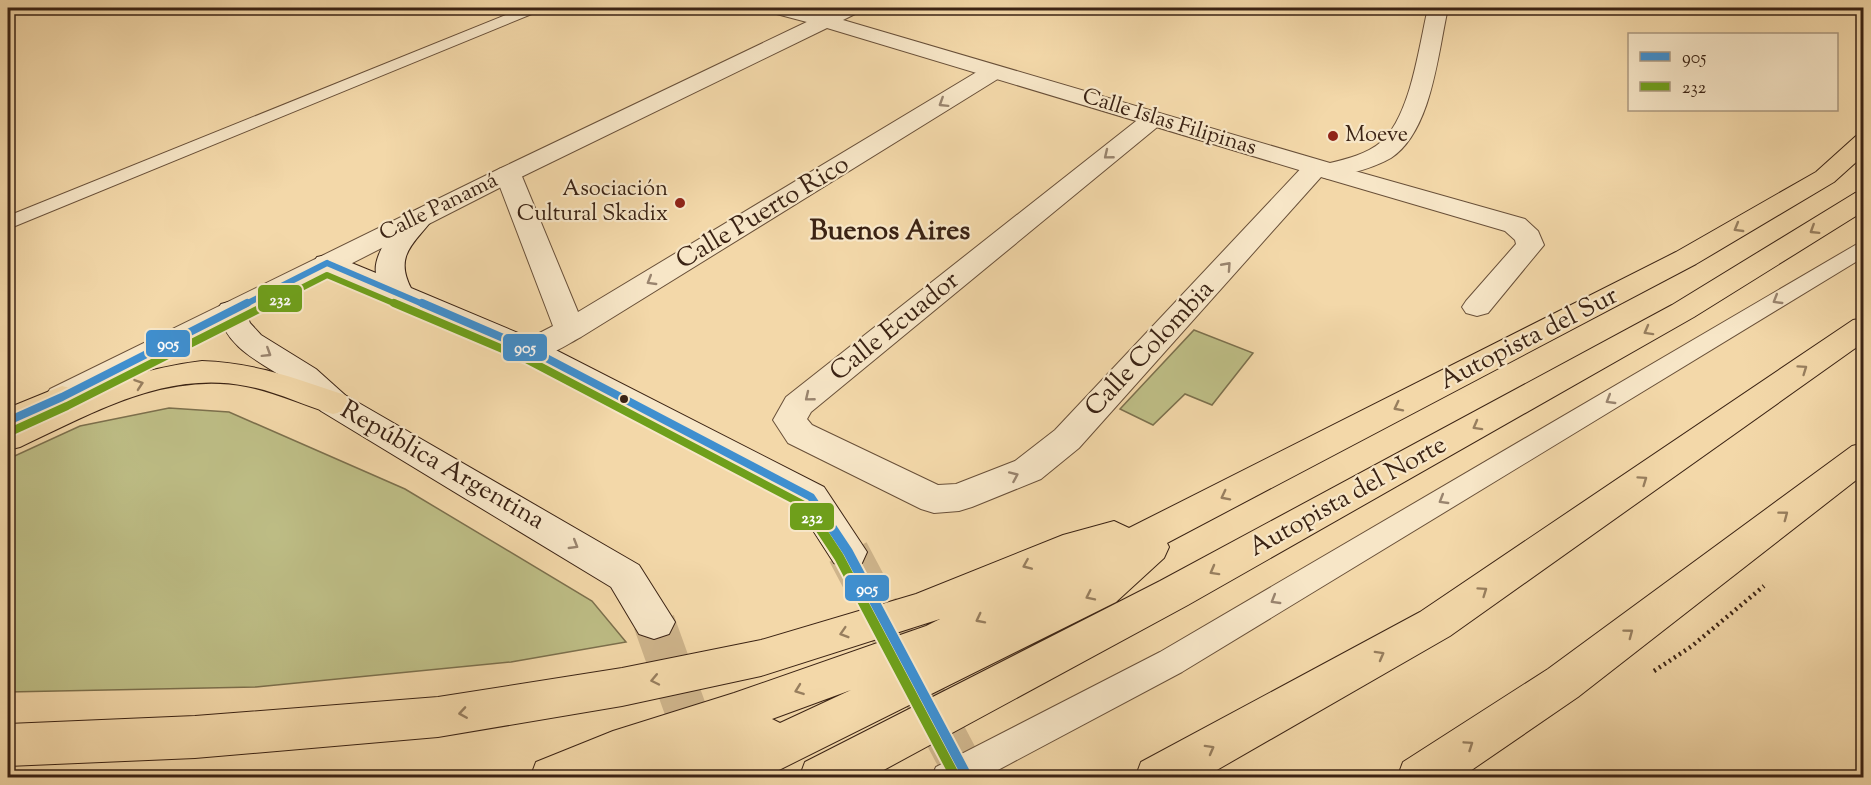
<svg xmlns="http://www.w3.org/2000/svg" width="1871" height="785" font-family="'Sorts Mill Goudy',serif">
	<rect width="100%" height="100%" fill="#f3d8a9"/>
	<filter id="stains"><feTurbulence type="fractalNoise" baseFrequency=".00333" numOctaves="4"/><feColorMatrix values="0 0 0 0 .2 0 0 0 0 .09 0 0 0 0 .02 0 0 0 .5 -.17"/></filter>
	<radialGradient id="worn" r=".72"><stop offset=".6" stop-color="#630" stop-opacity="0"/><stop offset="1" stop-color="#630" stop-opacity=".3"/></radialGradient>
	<!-- green -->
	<path fill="#bebe86" stroke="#7c704d" stroke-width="1.5" d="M 1194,330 L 1253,353 L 1212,405 L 1185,394 L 1153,425 L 1120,409 Z
		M 169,408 L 229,412 L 405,489 L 592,601 L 626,642 L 511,662 L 256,687 L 8,692 L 8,459 L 80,426 Z"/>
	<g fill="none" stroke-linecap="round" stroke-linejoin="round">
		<!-- secondary-tunnel -->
		<path stroke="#ceb48b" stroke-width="42" stroke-dasharray="42 21" stroke-linecap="butt" d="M 848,552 L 968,778
			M 654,622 L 700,750"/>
		<defs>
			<path id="service" d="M 523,8 L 541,8 L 539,11 L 8,229 L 8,216 Z
				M 1864,242 L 1864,257 L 1182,672 L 983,778 L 931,778 L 936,767 L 1160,652 L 1857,244 Z"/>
			<path id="minor" d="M 767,8 L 797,8 L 829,16 L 832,20 L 829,24 L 822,26 L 769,12 Z
				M 993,66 L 1001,67 L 1004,72 L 1001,77 L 581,337 C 562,347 542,363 520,357 L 515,350 L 520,343 L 553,326 L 495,174 L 499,169 L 508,166 L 517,169 L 521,174 L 578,312 L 985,67 Z
				M 1153,112 L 1161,114 L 1165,119 L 1161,124 L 811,412 L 807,419 L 812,425 L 938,485 L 956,484 L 1015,461 L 1055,430 L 1307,162 L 1316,160 L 1525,219 L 1538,231 L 1544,245 L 1488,313 L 1477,316 L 1466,313 L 1462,307 L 1466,301 L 1516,244 L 1515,240 L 1505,231 L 1321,177 L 1079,448 L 1041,479 L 972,507 L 959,511 L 934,513 L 921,509 L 788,443 L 773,420 L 786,397 L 1145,114 Z"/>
			<path id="tertiary" d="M 838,8 L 862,8 L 859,12 L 843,20 L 1330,163 C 1347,159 1367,154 1381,142 C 1411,116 1419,45 1428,8 L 1448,8 C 1438,52 1432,131 1391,158 C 1372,169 1350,173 1329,179 L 827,28 L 517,179 L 74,405 L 62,408 L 50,405 L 45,397 L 50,389 L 499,169 L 813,19 L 815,16 Z"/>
			<path id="secondary" d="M 422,208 L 431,210 L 435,216 C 417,242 393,253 411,288 L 542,343 L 824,487 L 867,552 L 862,563 L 848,567 L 834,563 L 798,507 L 758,483 L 520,357 L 317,269 L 313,263 L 317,257 L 327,255 L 337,257 L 376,273 C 372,252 403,213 422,208 Z
				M 232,301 L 243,304 L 250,323 L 261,335 L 316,369 L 345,395 L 639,565 L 675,622 L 669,634 L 654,639 L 639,634 L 611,587 L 321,411 C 309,399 297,386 283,377 C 254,359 226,346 217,310 L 221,304 Z"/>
			<path id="trunk" d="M 62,386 L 74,389 L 79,397 L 74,405 L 8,433 L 8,408 Z"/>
			<path id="motorway" d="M 1864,134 L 1864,155 L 1834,182 L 1696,264 L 1167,543 L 1169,547 L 1164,558 L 1116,602 L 763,778 L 530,778 L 536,762 L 613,731 L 734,693 L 926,626 L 940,619 L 761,676 L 622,706 L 438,737 L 195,758 L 8,766 L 8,724 L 195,716 L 438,697 L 622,668 L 761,640 L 916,594 L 1063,535 L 1114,521 L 1129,528 L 1676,252 L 1816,172 L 1856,136 ZM 851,690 L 780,723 L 772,719 Z
				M 1864,191 L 1864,211 L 1694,317 L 1188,605 L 869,778 L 799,778 L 805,762 L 1160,581 L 1672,305 L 1855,193 Z
				M 1864,318 L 1864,342 L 1450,636 L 1203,778 L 1135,778 L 1141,762 L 1420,612 L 1853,320 Z
				M 202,361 C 256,363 294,378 345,395 L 350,403 L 345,411 L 333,414 C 304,406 276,391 246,386 C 165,370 91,414 20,447 L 8,450 L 8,424 C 71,397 132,369 202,361 Z
				M 1864,443 L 1864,474 L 1578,697 L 1460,778 L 1397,778 L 1403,762 L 1548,669 L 1852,446 Z"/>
		</defs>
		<!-- service casing -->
		<use href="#service" stroke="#695039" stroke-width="2"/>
		<!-- minor casing -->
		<use href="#minor" stroke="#695039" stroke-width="2"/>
		<!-- tertiary casing -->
		<use href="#tertiary" stroke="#695039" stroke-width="2"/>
		<!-- secondary casing -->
		<use href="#secondary" stroke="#3b2314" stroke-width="2"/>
		<!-- trunk casing -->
		<use href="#trunk" stroke="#3b2314" stroke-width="2"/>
		<!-- motorway casing -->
		<use href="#motorway" stroke="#3b2314" stroke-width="2"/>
		<!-- path -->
		<path stroke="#3b2314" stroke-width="4.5" stroke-dasharray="2 4" stroke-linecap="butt" d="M 1654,671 L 1692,646 L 1764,586"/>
		<!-- service -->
		<use href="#service" fill="#f7e6c7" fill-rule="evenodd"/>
		<!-- minor -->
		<use href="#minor" fill="#f7e6c7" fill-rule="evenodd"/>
		<!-- tertiary -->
		<use href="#tertiary" fill="#f7e6c7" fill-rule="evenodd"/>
		<!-- secondary -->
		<use href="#secondary" fill="#f7e6c7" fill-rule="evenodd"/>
		<!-- trunk -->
		<use href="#trunk" fill="#f3d8a9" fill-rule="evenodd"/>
		<!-- motorway -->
		<use href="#motorway" fill="#f3d8a9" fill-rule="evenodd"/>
		<defs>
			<path id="bus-1-far2" d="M 327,263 L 425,305
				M 244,305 L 327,263"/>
			<path id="bus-1-far1" d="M 422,303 L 531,350 L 811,497 L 825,518
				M 8,421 L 62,397 L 247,303"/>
			<path id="bus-1" d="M 824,516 L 848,552 L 968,778"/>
			<path id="bus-2-far2" d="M 268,305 L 327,275 L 398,305"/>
			<path id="bus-2-far1" d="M 394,303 L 526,359 L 804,505 L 813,518
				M 12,431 L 67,406 L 271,303"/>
			<path id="bus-2" d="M 812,516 L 839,557 L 956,778"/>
		</defs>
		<!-- bus-1-far2 casing -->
		<use href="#bus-1-far2" stroke="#f7e6c7" stroke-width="10"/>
		<!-- bus-1-far1 casing -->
		<use href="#bus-1-far1" stroke="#f7e6c7" stroke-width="12"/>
		<!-- bus-1 casing -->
		<use href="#bus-1" stroke="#f7e6c7" stroke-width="14"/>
		<!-- bus-2-far2 casing -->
		<use href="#bus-2-far2" stroke="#f7e6c7" stroke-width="10"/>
		<!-- bus-2-far1 casing -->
		<use href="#bus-2-far1" stroke="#f7e6c7" stroke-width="12"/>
		<!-- bus-2 casing -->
		<use href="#bus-2" stroke="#f7e6c7" stroke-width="14"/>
		<!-- bus-1-far2 -->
		<use href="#bus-1-far2" stroke="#3f8fcf" stroke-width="6"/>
		<!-- bus-1-far1 -->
		<use href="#bus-1-far1" stroke="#3f8fcf" stroke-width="8"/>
		<!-- bus-1 -->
		<use href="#bus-1" stroke="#3f8fcf" stroke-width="10"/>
		<!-- bus-2-far2 -->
		<use href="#bus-2-far2" stroke="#6f9f1b" stroke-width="6"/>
		<!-- bus-2-far1 -->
		<use href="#bus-2-far1" stroke="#6f9f1b" stroke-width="8"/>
		<!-- bus-2 -->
		<use href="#bus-2" stroke="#6f9f1b" stroke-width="10"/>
	</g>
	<!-- one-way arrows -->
	<defs><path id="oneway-chevron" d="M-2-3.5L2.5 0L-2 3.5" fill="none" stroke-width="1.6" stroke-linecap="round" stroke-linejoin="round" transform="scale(1.5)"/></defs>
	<g stroke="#99846e">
		<use href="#oneway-chevron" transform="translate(943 103) rotate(148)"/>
		<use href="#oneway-chevron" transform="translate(1108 155) rotate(141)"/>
		<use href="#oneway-chevron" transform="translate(1227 266) rotate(-48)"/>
		<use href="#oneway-chevron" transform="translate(651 281) rotate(149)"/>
		<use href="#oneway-chevron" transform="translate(1777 300) rotate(149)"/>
		<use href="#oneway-chevron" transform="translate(267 353) rotate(32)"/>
		<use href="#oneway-chevron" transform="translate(809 397) rotate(141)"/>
		<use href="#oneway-chevron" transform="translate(1610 400) rotate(149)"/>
		<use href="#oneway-chevron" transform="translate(1014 476) rotate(-24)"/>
		<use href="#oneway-chevron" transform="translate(1443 500) rotate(149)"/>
		<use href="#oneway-chevron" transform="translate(574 545) rotate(31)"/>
		<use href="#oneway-chevron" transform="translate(1275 600) rotate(149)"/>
	</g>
	<g stroke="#977e5e">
		<use href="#oneway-chevron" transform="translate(1738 228) rotate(150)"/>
		<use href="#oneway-chevron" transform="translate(1814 230) rotate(148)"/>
		<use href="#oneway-chevron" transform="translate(1648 331) rotate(151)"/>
		<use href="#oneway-chevron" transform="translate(1803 369) rotate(-35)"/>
		<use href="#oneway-chevron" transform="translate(139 384) rotate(-19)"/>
		<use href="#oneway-chevron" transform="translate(1398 407) rotate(153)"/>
		<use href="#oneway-chevron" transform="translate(1477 426) rotate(151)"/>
		<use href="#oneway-chevron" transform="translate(1643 480) rotate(-35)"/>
		<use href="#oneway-chevron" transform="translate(1225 496) rotate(153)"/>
		<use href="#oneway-chevron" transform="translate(1784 515) rotate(-37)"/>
		<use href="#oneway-chevron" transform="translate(1027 565) rotate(157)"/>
		<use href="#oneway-chevron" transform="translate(1214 571) rotate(151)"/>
		<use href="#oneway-chevron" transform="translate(1483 591) rotate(-35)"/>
		<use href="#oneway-chevron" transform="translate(1090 596) rotate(154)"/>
		<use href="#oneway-chevron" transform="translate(980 619) rotate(153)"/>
		<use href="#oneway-chevron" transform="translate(844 633) rotate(163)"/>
		<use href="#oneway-chevron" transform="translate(1629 633) rotate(-37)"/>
		<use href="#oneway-chevron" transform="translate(1380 655) rotate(-29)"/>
		<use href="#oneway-chevron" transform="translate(655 680) rotate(168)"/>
		<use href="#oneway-chevron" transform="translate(799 690) rotate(160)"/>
		<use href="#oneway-chevron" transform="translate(463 713) rotate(171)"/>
		<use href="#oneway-chevron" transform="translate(1469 745) rotate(-34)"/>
		<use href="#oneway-chevron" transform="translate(1210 749) rotate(-29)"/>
	</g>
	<!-- markers -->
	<g fill="#8f2418" stroke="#f7e6c7" stroke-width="2">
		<circle cx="1333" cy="136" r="6"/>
		<circle cx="680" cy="203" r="6"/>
	</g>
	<circle fill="#3b2314" stroke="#f7e6c7" stroke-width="2" cx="624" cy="399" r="5"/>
	<g text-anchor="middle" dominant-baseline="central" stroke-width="4.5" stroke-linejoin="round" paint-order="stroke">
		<!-- far-street labels -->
		<g font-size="22" fill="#3b2314" stroke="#f7e6c7">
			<text transform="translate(1169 123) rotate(17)">Calle Islas Filipinas</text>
			<text transform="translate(439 208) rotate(-26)">Calle Panamá</text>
		</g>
		<!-- far-poi labels -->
		<g font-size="22" fill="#3b2314" stroke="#f7e6c7" text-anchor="start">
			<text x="1345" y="136">Moeve</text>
			<text x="668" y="190" text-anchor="end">Asociación<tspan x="668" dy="25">Cultural Skadix</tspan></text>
		</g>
		<!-- street labels -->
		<g font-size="26" fill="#3b2314" stroke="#f7e6c7">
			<text transform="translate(763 213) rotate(-31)">Calle Puerto Rico</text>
			<text transform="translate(895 327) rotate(-39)">Calle Ecuador</text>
			<text transform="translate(1529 339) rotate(-27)">Autopista del Sur</text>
			<text transform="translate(1150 349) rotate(-47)">Calle Colombia</text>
			<text transform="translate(442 466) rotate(30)">República Argentina</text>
			<text transform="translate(1348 497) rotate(-29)">Autopista del Norte</text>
		</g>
		<!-- quarter labels -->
		<g font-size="28" font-weight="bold" fill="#3b2314" stroke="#f7e6c7">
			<text x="890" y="232">Buenos Aires</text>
		</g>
	</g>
	<g stroke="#f7e6c7" stroke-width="2">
		<rect x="257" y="284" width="46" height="29" rx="6" fill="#6f9f1b"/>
		<rect x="145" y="329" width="46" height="29" rx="6" fill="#3f8fcf"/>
		<rect x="502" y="333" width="46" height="29" rx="6" fill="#3f8fcf"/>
		<rect x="789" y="502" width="46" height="29" rx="6" fill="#6f9f1b"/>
		<rect x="844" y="574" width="46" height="28" rx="6" fill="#3f8fcf"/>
	</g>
	<g font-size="16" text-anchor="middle" font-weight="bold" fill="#fff">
		<text x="280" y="305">232</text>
		<text x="168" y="349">905</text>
		<text x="525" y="353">905</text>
		<text x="812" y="523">232</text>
		<text x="867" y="594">905</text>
	</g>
	<!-- margin -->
	<rect width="1871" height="785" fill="none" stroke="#f3d8a9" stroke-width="30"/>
	<rect x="9" y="9" width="1853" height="767" fill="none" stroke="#3b2314" stroke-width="3"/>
	<rect x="15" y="15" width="1841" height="755" fill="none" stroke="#3b2314" stroke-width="1.5"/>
	<!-- legend -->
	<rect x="1628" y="33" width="210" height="78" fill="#f7e6c7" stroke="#ac987f" stroke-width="1.5"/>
	<rect x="1640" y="52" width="30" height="9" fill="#3f8fcf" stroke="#ac987f" stroke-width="1.5"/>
	<text x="1682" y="63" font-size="18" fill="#3b2314">905</text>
	<rect x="1640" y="82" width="30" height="9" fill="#6f9f1b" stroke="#ac987f" stroke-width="1.5"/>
	<text x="1682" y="93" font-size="18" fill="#3b2314">232</text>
	<rect width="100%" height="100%" filter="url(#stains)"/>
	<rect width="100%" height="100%" fill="url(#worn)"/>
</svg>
